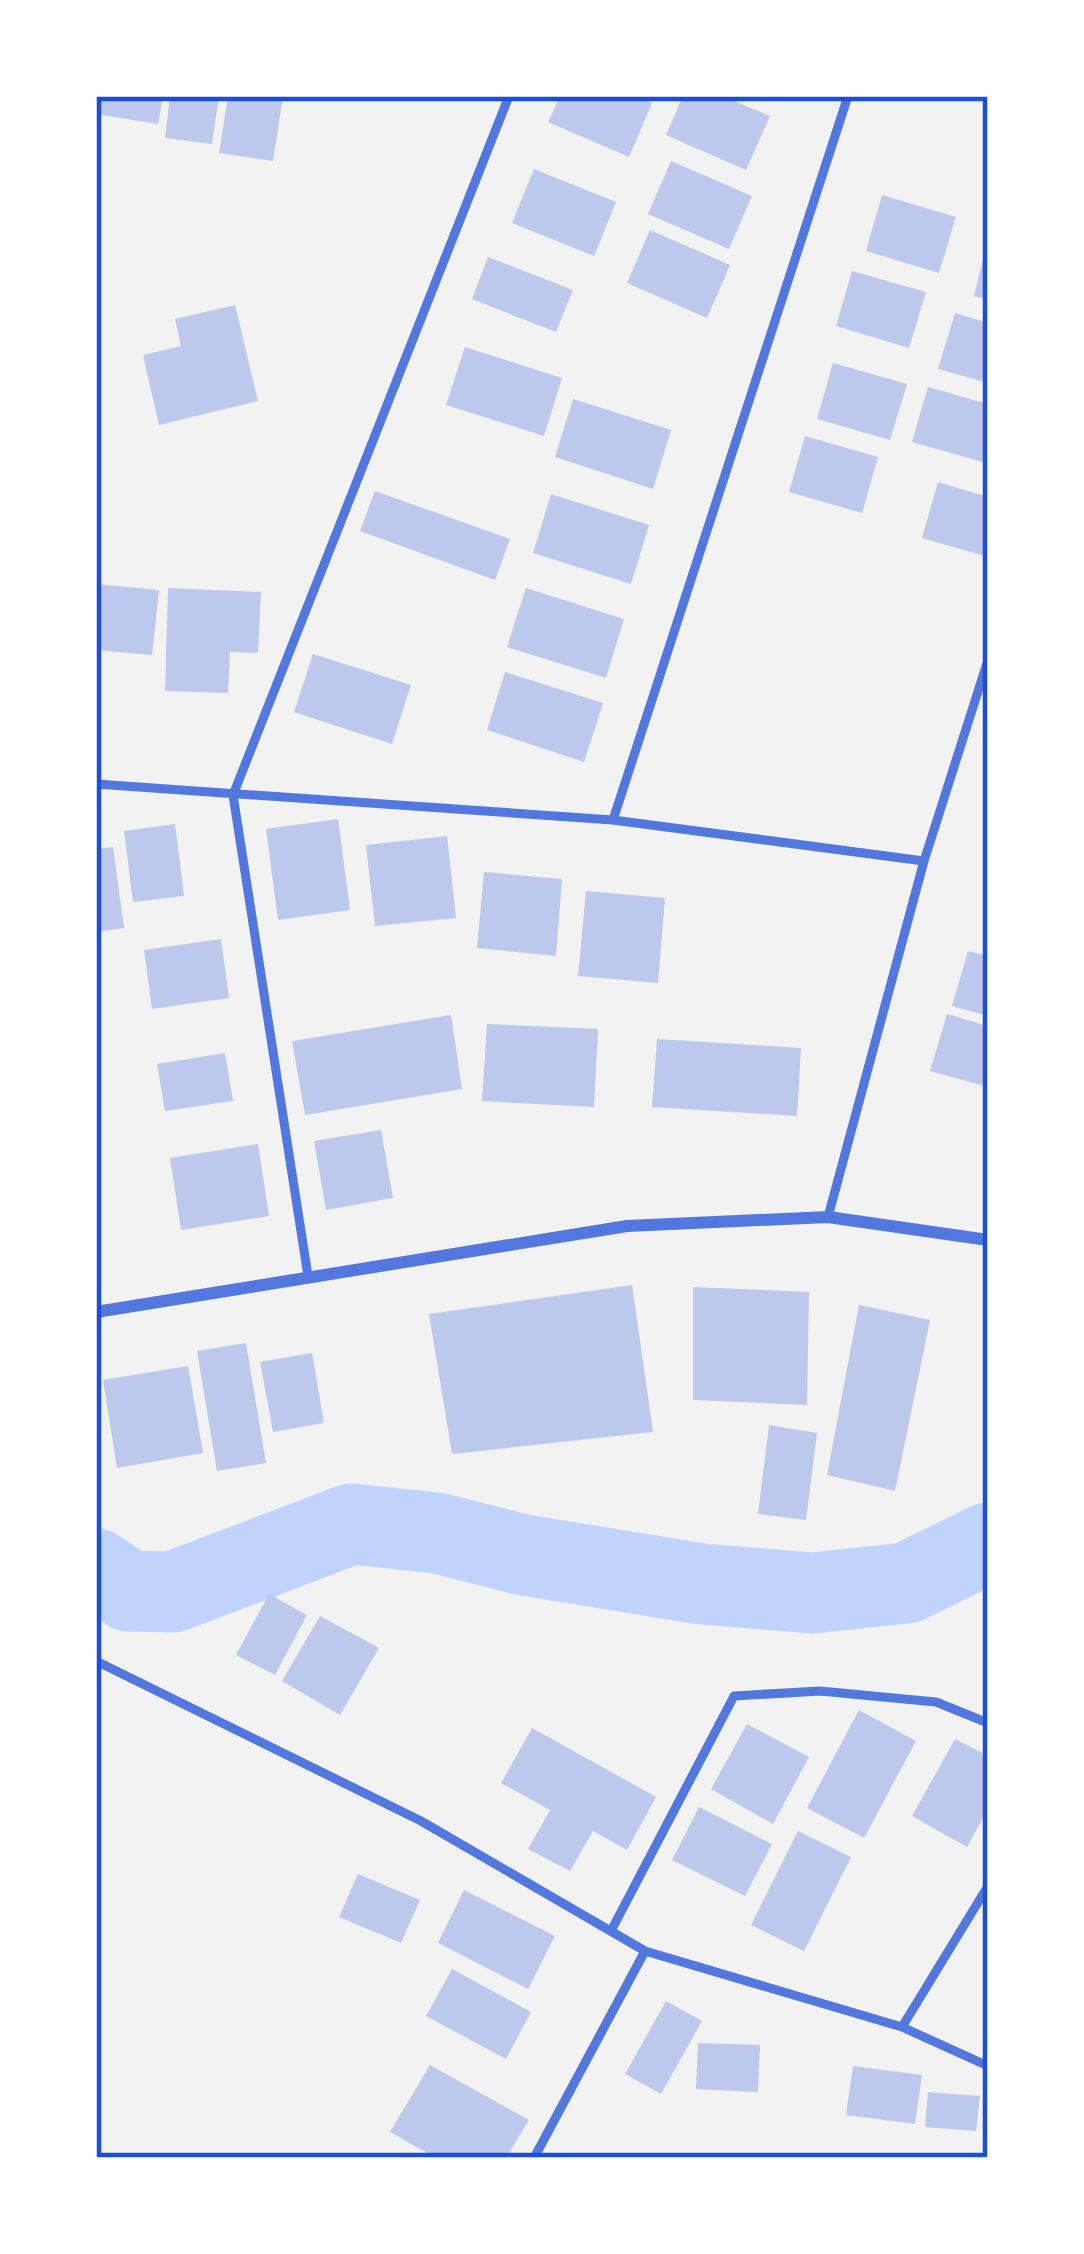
<svg xmlns="http://www.w3.org/2000/svg" width="1084" height="2254" font-family="Raleway,sans-serif">
	<rect width="100%" height="100%" fill="#f2f2f2"/>
	<g fill="none" stroke-linecap="round" stroke-linejoin="round">
		<!-- river -->
		<path stroke="#bfd3fe" stroke-width="81" d="M 96,1569 L 129,1591 L 173,1592 L 351,1524 L 437,1533 L 524,1555 L 702,1584 L 812,1593 L 907,1583 L 988,1543"/>
	</g>
	<!-- building -->
	<path fill="#bdc9ec" d="M 96,96 L 163,96 L 158,124 L 96,114 Z
		M 170,96 L 219,96 L 212,144 L 165,138 Z
		M 228,96 L 283,96 L 273,161 L 219,153 Z
		M 560,96 L 635,96 L 652,103 L 629,157 L 548,122 Z
		M 683,96 L 722,96 L 770,116 L 746,170 L 666,135 Z
		M 671,161 L 752,196 L 729,249 L 648,214 Z
		M 534,169 L 616,202 L 594,256 L 512,223 Z
		M 882,195 L 956,217 L 939,273 L 866,251 Z
		M 650,230 L 730,265 L 707,318 L 627,283 Z
		M 986,247 L 988,248 L 988,300 L 974,296 Z
		M 488,257 L 573,290 L 556,332 L 472,299 Z
		M 852,271 L 926,292 L 909,348 L 836,326 Z
		M 235,305 L 258,401 L 159,425 L 143,355 L 181,346 L 175,319 Z
		M 955,313 L 988,323 L 988,383 L 938,369 Z
		M 465,347 L 562,378 L 544,436 L 446,405 Z
		M 833,363 L 907,384 L 890,440 L 817,419 Z
		M 928,387 L 988,404 L 986,463 L 912,442 Z
		M 573,399 L 671,430 L 653,489 L 555,457 Z
		M 805,436 L 878,457 L 862,513 L 789,492 Z
		M 938,482 L 988,497 L 988,557 L 922,538 Z
		M 375,491 L 510,539 L 495,580 L 360,531 Z
		M 551,494 L 649,525 L 631,584 L 533,553 Z
		M 96,584 L 159,590 L 152,655 L 96,650 Z
		M 168,588 L 261,592 L 258,653 L 230,652 L 228,693 L 165,691 Z
		M 526,588 L 624,619 L 606,678 L 507,647 Z
		M 313,654 L 411,685 L 392,744 L 294,712 Z
		M 505,672 L 603,703 L 584,762 L 487,730 Z
		M 338,819 L 350,910 L 278,920 L 266,829 Z
		M 175,824 L 184,896 L 133,902 L 124,831 Z
		M 447,836 L 456,918 L 375,926 L 366,845 Z
		M 113,847 L 124,928 L 96,932 L 96,849 Z
		M 484,872 L 562,879 L 556,956 L 477,948 Z
		M 586,891 L 665,898 L 658,983 L 578,976 Z
		M 221,939 L 229,998 L 152,1009 L 144,950 Z
		M 968,951 L 988,956 L 988,1016 L 952,1006 Z
		M 947,1014 L 988,1026 L 988,1087 L 930,1071 Z
		M 451,1015 L 462,1089 L 305,1115 L 292,1041 Z
		M 487,1024 L 598,1029 L 594,1107 L 482,1101 Z
		M 657,1039 L 801,1048 L 797,1116 L 652,1107 Z
		M 225,1053 L 233,1101 L 165,1111 L 157,1064 Z
		M 381,1130 L 393,1198 L 326,1210 L 314,1141 Z
		M 258,1144 L 269,1216 L 181,1230 L 170,1158 Z
		M 632,1285 L 653,1432 L 452,1454 L 429,1314 Z
		M 693,1287 L 809,1292 L 807,1405 L 693,1400 Z
		M 859,1305 L 930,1320 L 895,1491 L 827,1475 Z
		M 246,1343 L 266,1463 L 217,1471 L 197,1351 Z
		M 312,1353 L 324,1423 L 273,1432 L 260,1362 Z
		M 188,1366 L 203,1453 L 117,1468 L 103,1380 Z
		M 769,1425 L 817,1433 L 806,1520 L 758,1514 Z
		M 269,1594 L 307,1615 L 275,1675 L 236,1655 Z
		M 320,1616 L 379,1648 L 340,1715 L 282,1681 Z
		M 859,1710 L 916,1741 L 864,1838 L 807,1808 Z
		M 747,1724 L 809,1757 L 773,1824 L 711,1789 Z
		M 532,1728 L 656,1797 L 627,1850 L 593,1831 L 570,1871 L 528,1849 L 550,1810 L 501,1783 Z
		M 955,1739 L 988,1756 L 988,1809 L 967,1847 L 912,1816 Z
		M 699,1807 L 772,1844 L 745,1896 L 672,1860 Z
		M 798,1831 L 851,1857 L 804,1951 L 751,1925 Z
		M 358,1874 L 420,1900 L 401,1943 L 339,1917 Z
		M 464,1890 L 555,1936 L 528,1989 L 438,1943 Z
		M 452,1969 L 531,2012 L 506,2059 L 426,2016 Z
		M 666,2001 L 702,2021 L 661,2094 L 625,2074 Z
		M 698,2043 L 760,2045 L 758,2092 L 696,2089 Z
		M 430,2065 L 529,2120 L 506,2158 L 436,2158 L 390,2132 Z
		M 853,2066 L 922,2075 L 915,2124 L 846,2115 Z
		M 928,2092 L 980,2096 L 976,2131 L 925,2127 Z"/>
	<g fill="none" stroke-linecap="round" stroke-linejoin="round">
		<!-- service -->
		<path stroke="#5277de" stroke-width="9" d="M 96,784 L 613,820 L 924,861
			M 613,820 L 848,96
			M 828,1217 L 924,861 L 988,660
			M 308,1276 L 233,795 L 509,96
			M 96,1661 L 421,1821 L 645,1951 L 902,2027 L 988,2066
			M 611,1931 L 734,1696 L 820,1691 L 936,1702 L 988,1723
			M 902,2027 L 988,1886
			M 534,2158 L 645,1951"/>
		<!-- minor -->
		<path stroke="#5277de" stroke-width="12" d="M 96,1312 L 627,1226 L 828,1217 L 988,1240"/>
	</g>
	<!-- border -->
	<rect width="1084" height="2254" fill="none" stroke="#ffffff" stroke-width="198"/>
	<rect x="99" y="99" width="886" height="2056" fill="none" stroke="#1d4ed8" stroke-width="4.5"/>
</svg>
